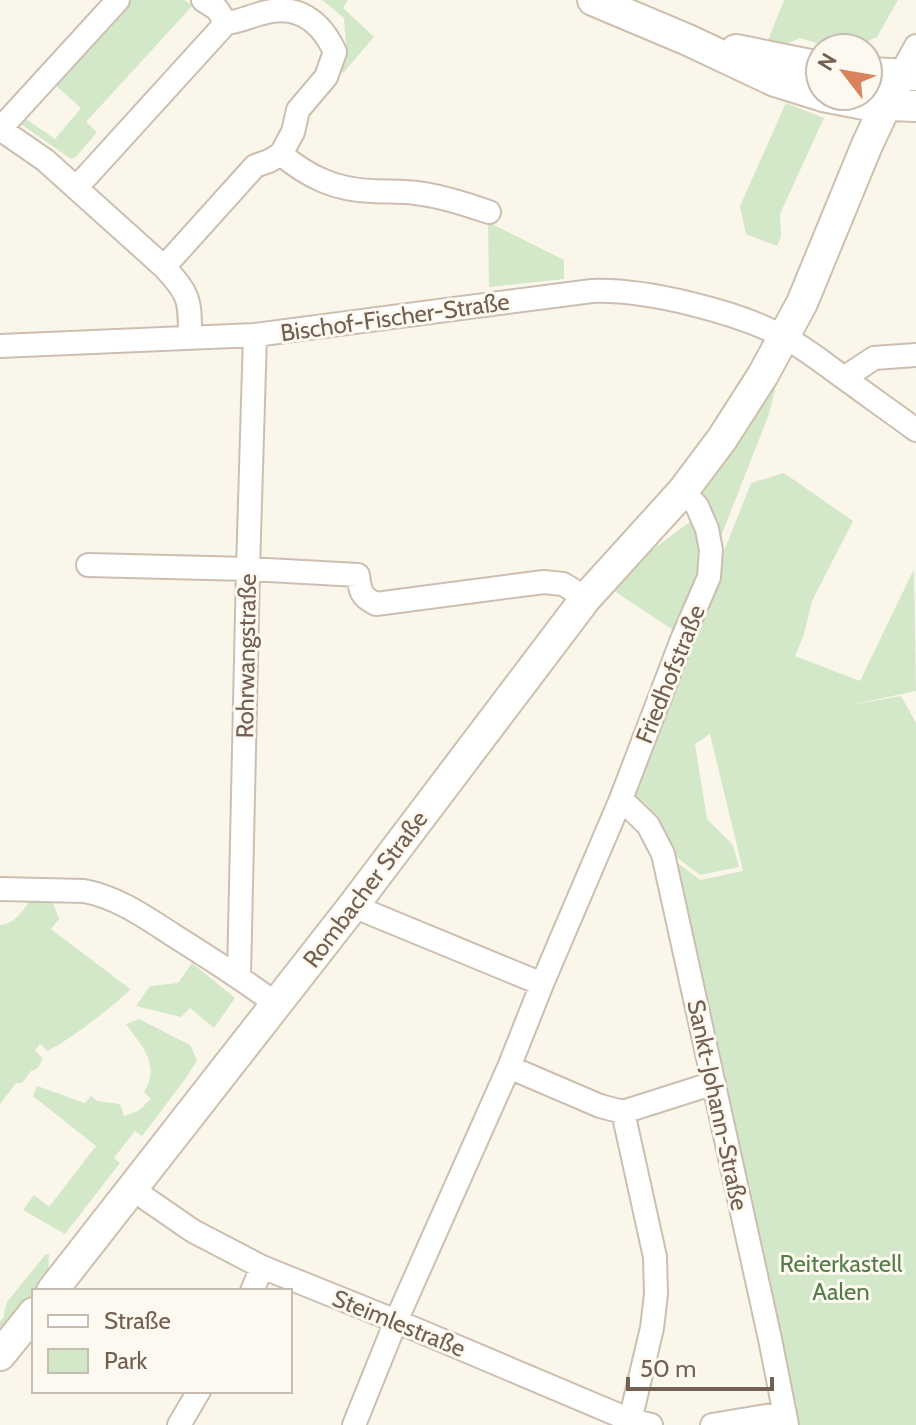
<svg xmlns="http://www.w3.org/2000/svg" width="916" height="1425" font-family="Cabin,sans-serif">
	<rect width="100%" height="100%" fill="#fbf6ea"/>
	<!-- green -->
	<path fill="#d3e7c9" d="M 129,0 L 184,0 L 193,5 L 86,122 L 97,132 L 76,157 L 71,159 L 22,125 L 26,119 L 55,139 L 81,108 L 54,84 Z
		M 322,0 L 348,0 L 343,8 L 374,37 L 343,73 L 341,70 L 346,46 L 344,18 Z
		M 784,0 L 898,0 L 877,37 L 852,48 L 827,48 L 823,45 L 800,38 L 782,46 L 767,43 Z
		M 786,103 L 824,118 L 780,214 L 781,237 L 777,246 L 746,234 L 740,206 Z
		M 488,222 L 564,260 L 564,279 L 489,287 Z
		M 765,384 L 775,390 L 769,414 L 716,549 L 691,490 Z
		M 784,473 L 853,521 L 812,601 L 804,634 L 795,656 L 860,681 L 914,569 L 916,691 L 845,706 L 901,696 L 916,723 L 916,1425 L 790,1425 L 674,860 L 700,880 L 743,871 L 710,734 L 695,744 L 707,819 L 733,845 L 739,867 L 700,875 L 667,850 L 627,796 L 751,483 Z
		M 695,518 L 706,558 L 679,634 L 605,585 Z
		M 33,895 L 50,895 L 59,919 L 51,929 L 130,989 L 127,993 C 102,1015 76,1035 48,1051 L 40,1044 L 35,1051 L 43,1058 C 39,1065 40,1069 31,1071 L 22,1083 L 16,1083 L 0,1104 L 0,925 C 16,924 25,908 33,895 Z
		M 192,963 L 235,998 L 214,1028 L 190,1008 L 181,1017 L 136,1006 L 150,986 L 178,983 Z
		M 139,1019 L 190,1045 L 197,1060 L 186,1078 L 142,1136 L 135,1131 L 114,1158 L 120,1163 L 65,1234 L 23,1210 L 34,1195 L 49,1207 L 96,1146 L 33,1096 L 37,1086 L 85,1103 L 91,1096 L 97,1101 L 120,1104 L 124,1116 L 138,1111 L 151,1099 L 144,1092 C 161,1064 142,1047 126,1024 Z
		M 49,1254 L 48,1275 L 0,1334 L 0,1321 L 3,1318 L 7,1302 L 45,1255 Z"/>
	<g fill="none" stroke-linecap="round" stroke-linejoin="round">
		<defs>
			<path id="street" d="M 203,0 L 217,9 L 226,23
				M 900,75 L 916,46
				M 0,129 L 45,160 L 164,267 C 190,295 190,300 190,337
				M 0,129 L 118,0
				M 281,154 C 308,177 336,190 372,191 C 387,192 401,191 416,193 C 441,196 465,204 489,212
				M 76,188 L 226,23 C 239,22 250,16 263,13 C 297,3 321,21 335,52 L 326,77 L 298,110 L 293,132 L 281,154 L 269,161 L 255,166 L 164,267
				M 0,346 L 255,335 L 592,291 C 646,289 739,312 786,338 C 808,350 827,366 847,380 C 870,397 893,413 916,430
				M 844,378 L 874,358 L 916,355
				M 88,565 L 248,569 L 358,575 C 360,591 361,597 376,604 L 544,582 L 563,584 L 586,598
				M 621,799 L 648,825 L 663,854 L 770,1339 L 787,1425
				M 0,889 L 84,891 C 117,897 145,917 173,935 C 208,957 243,979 276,1004
				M 353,906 L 542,984
				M 239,976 L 248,569 L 255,335
				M 509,1067 L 600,1106 L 623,1112 L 714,1083
				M 623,1112 L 655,1257 L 656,1294 L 652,1328 L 629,1425
				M 132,1189 L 193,1231 L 262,1267 L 396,1321 L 630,1420 L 651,1425
				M 252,1291 L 262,1267
				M 179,1425 L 199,1391
				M 354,1425 L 396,1321 L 509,1067 L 542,984 L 621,799 L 683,637 L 709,577 L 711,550 L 707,529 L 697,506 L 683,491
				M 712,1425 L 785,1413"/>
			<path id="secondary" d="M 593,0 L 688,40 L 775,81 L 820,95
				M 736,50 L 820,67
				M 868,73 L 916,75
				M 823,96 L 864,104 L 916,106
				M 52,1291 L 353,906 L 586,598 L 683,491 L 722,439 L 763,375 L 802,303 L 867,145 L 900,75
				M 0,1355 L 34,1313"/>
		</defs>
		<!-- street casing -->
		<use href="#street" stroke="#ccbfb1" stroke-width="26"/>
		<!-- secondary casing -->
		<use href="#secondary" stroke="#cec0ae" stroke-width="34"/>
		<!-- street -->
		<use href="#street" stroke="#fff" stroke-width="22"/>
		<!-- secondary -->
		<use href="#secondary" stroke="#fff" stroke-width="30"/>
	</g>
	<g text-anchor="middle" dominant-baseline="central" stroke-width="6" stroke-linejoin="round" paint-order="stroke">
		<!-- street labels -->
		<g font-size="24" fill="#736050" stroke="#fdf9f0">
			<text transform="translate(395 317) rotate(-8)">Bischof-Fischer-Straße</text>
			<text transform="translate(246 656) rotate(-89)">Rohrwangstraße</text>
			<text transform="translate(670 674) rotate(-68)">Friedhofstraße</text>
			<text transform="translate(365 889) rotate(-53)">Rombacher Straße</text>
			<text transform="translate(718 1105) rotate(78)">Sankt-Johann-Straße</text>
			<text transform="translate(399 1323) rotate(22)">Steimlestraße</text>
		</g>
		<!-- park labels -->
		<g font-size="24" fill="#557d4c" stroke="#fdf9f0">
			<text x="841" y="1263">Reiterkastell<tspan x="841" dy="28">Aalen</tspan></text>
		</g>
	</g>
	<!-- legend -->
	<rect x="32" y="1289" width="260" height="104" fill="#fdf9f0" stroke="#c6bcb0" stroke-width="2"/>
	<rect x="48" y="1315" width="40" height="12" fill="#ffffff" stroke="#c6bcb0" stroke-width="2"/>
	<text x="104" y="1329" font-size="24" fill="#736050">Straße</text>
	<rect x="48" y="1349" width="40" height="24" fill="#d3e7c9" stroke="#c6bcb0" stroke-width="2"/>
	<text x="104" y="1369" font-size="24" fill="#736050">Park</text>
	<!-- north arrow -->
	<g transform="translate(844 72) rotate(301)"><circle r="38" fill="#fdf9f0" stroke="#c6bcb0" stroke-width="2"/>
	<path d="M0-6L14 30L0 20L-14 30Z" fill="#d8835c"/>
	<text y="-12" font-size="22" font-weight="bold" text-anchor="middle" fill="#736050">N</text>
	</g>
	<!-- scale -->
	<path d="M628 1377v12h144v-12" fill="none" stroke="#736050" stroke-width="4"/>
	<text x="640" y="1377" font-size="24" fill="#736050" stroke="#fdf9f0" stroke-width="6" paint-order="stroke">50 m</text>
</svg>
